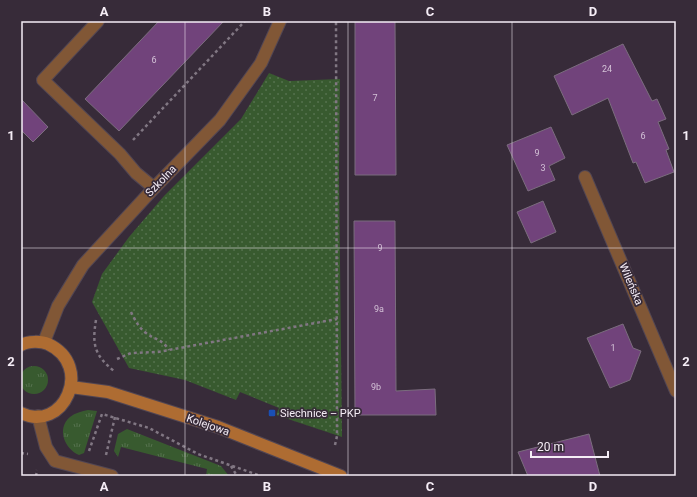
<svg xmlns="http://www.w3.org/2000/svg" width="697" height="497" font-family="Roboto,sans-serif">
	<defs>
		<pattern id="grass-tufts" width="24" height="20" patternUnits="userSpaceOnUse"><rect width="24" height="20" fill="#385a2f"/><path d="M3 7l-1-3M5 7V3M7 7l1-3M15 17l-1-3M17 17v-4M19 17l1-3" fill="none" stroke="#55724e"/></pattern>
		<pattern id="park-dots" width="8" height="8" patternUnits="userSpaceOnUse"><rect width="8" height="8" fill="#385a2f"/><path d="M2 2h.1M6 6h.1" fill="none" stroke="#55724e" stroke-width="1.8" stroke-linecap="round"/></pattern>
	</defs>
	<rect width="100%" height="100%" fill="#372b39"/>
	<!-- grass -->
	<path fill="url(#grass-tufts)" d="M20 380a14 14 0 1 1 28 0a14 14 0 1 1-28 0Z
		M 88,410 L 97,411 L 84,453 L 79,455 C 65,449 56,429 70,417 C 75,413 82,411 88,410 Z
		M 127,429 L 221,466 L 229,476 L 206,476 L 207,469 L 121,447 L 118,457 L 114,451 L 118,434 Z"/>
	<!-- park -->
	<path fill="url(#park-dots)" d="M 269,73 L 289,81 L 340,79 L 339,175 L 342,437 L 276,415 L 279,408 L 240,392 L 236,400 L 185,380 L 129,368 L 92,302 L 102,274 L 129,237 L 164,196 L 241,119 Z"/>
	<!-- building -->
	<path fill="#71437b" stroke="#7b6d7e" d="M 159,21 L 224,21 L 119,131 L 85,99 Z
		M 355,21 L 395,21 L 396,175 L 355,175 Z
		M 623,44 L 652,101 L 657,99 L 666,119 L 658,122 L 669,149 L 666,150 L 674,172 L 645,183 L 636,162 L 633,163 L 608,98 L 572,115 L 554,76 Z
		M 21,99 L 48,127 L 33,142 L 21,130 Z
		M 551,127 L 565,158 L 549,166 L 555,180 L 528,191 L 507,145 Z
		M 543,201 L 556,232 L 531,243 L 517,212 Z
		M 354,221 L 395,221 L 396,391 L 435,389 L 436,415 L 355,415 Z
		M 623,324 L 633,348 L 641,351 L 630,380 L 610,388 L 587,338 Z
		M 589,434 L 600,476 L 528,476 L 518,452 Z"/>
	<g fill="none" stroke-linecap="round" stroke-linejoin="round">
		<defs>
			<path id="lane" d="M 98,21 L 43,80 L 120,154 L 136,173 L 154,188"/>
			<path id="street" d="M 585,177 L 676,391
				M 44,342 L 58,306 L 83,265 L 154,188 L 220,120 L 261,63 L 280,21
				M 38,416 L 46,447 L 55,461 L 112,476"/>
			<path id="secondary" d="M 21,345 C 28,341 41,341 48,344 C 95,366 63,434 21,413
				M 71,387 L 108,392 L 218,427 L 341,476"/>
		</defs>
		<!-- lane casing -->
		<use href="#lane" stroke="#524653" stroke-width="14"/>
		<!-- street casing -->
		<use href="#street" stroke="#524653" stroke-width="14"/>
		<!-- secondary casing -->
		<use href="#secondary" stroke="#524653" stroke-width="14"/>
		<!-- path -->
		<path stroke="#817783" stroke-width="2.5" stroke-dasharray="3 3" stroke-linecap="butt" d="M 133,140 L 245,21
			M 131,312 C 135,320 139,328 146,333 C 155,340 162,339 169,350
			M 96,320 C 92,344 94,355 114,371
			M 117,359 L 131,353 L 158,352 L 337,319
			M 335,445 L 337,436 L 336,21
			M 89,451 L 102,414 L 149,428 L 198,454 L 261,476
			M 21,453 L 28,454
			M 106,455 L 115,417
			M 231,466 L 237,476
			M 36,476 L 37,470"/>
		<!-- lane -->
		<use href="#lane" stroke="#815736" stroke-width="12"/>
		<!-- street -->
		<use href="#street" stroke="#815736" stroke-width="12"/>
		<!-- secondary -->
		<use href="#secondary" stroke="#ae6c32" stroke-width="12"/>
	</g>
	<!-- grid -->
	<path fill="none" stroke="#f5edf6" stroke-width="1" stroke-opacity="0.55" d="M 185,21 L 185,476M 348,21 L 348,476M 512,21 L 512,476M 21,248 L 676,248"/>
	<!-- markers -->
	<rect fill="#1a4fb4" stroke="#372b39" stroke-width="1.5" x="268" y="409" width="8" height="8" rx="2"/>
	<g text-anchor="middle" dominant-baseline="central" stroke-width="3.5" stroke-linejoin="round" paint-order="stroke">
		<!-- number labels -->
		<g font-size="9" fill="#d4c2d7">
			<text x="154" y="60">6</text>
			<text x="607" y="69">24</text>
			<text x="375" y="98">7</text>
			<text x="643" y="136">6</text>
			<text x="537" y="153">9</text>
			<text x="543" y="168">3</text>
			<text x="380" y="248">9</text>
			<text x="379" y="309">9a</text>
			<text x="613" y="348">1</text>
			<text x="376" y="387">9b</text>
		</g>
		<!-- street labels -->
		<g font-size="11" fill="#f5edf6" stroke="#372b39">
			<text transform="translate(161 181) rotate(-46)">Szkolna</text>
			<text transform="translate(631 284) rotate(67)">Wileńska</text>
			<text transform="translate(208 425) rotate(19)">Kolejowa</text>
		</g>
		<!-- poi labels -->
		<g font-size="11" fill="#f5edf6" stroke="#372b39" text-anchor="start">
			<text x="280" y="413">Siechnice – PKP</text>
		</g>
	</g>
	<!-- border -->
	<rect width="697" height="497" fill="none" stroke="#372b39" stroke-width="44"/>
	<!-- scale -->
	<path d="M531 451v6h77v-6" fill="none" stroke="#f5edf6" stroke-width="2"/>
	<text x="537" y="451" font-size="12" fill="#f5edf6" stroke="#372b39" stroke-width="3" paint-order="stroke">20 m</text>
	<rect x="22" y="22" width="653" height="453" fill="none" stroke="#f5edf6" stroke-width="1.5"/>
	<g font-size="13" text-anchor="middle" font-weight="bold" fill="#f5edf6">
		<text x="104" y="16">A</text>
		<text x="267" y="16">B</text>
		<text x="430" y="16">C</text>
		<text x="593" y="16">D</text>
		<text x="11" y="140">1</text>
		<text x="686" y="140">1</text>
		<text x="11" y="366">2</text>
		<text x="686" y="366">2</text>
		<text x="104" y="491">A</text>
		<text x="267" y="491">B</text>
		<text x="430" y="491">C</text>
		<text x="593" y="491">D</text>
	</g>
</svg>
